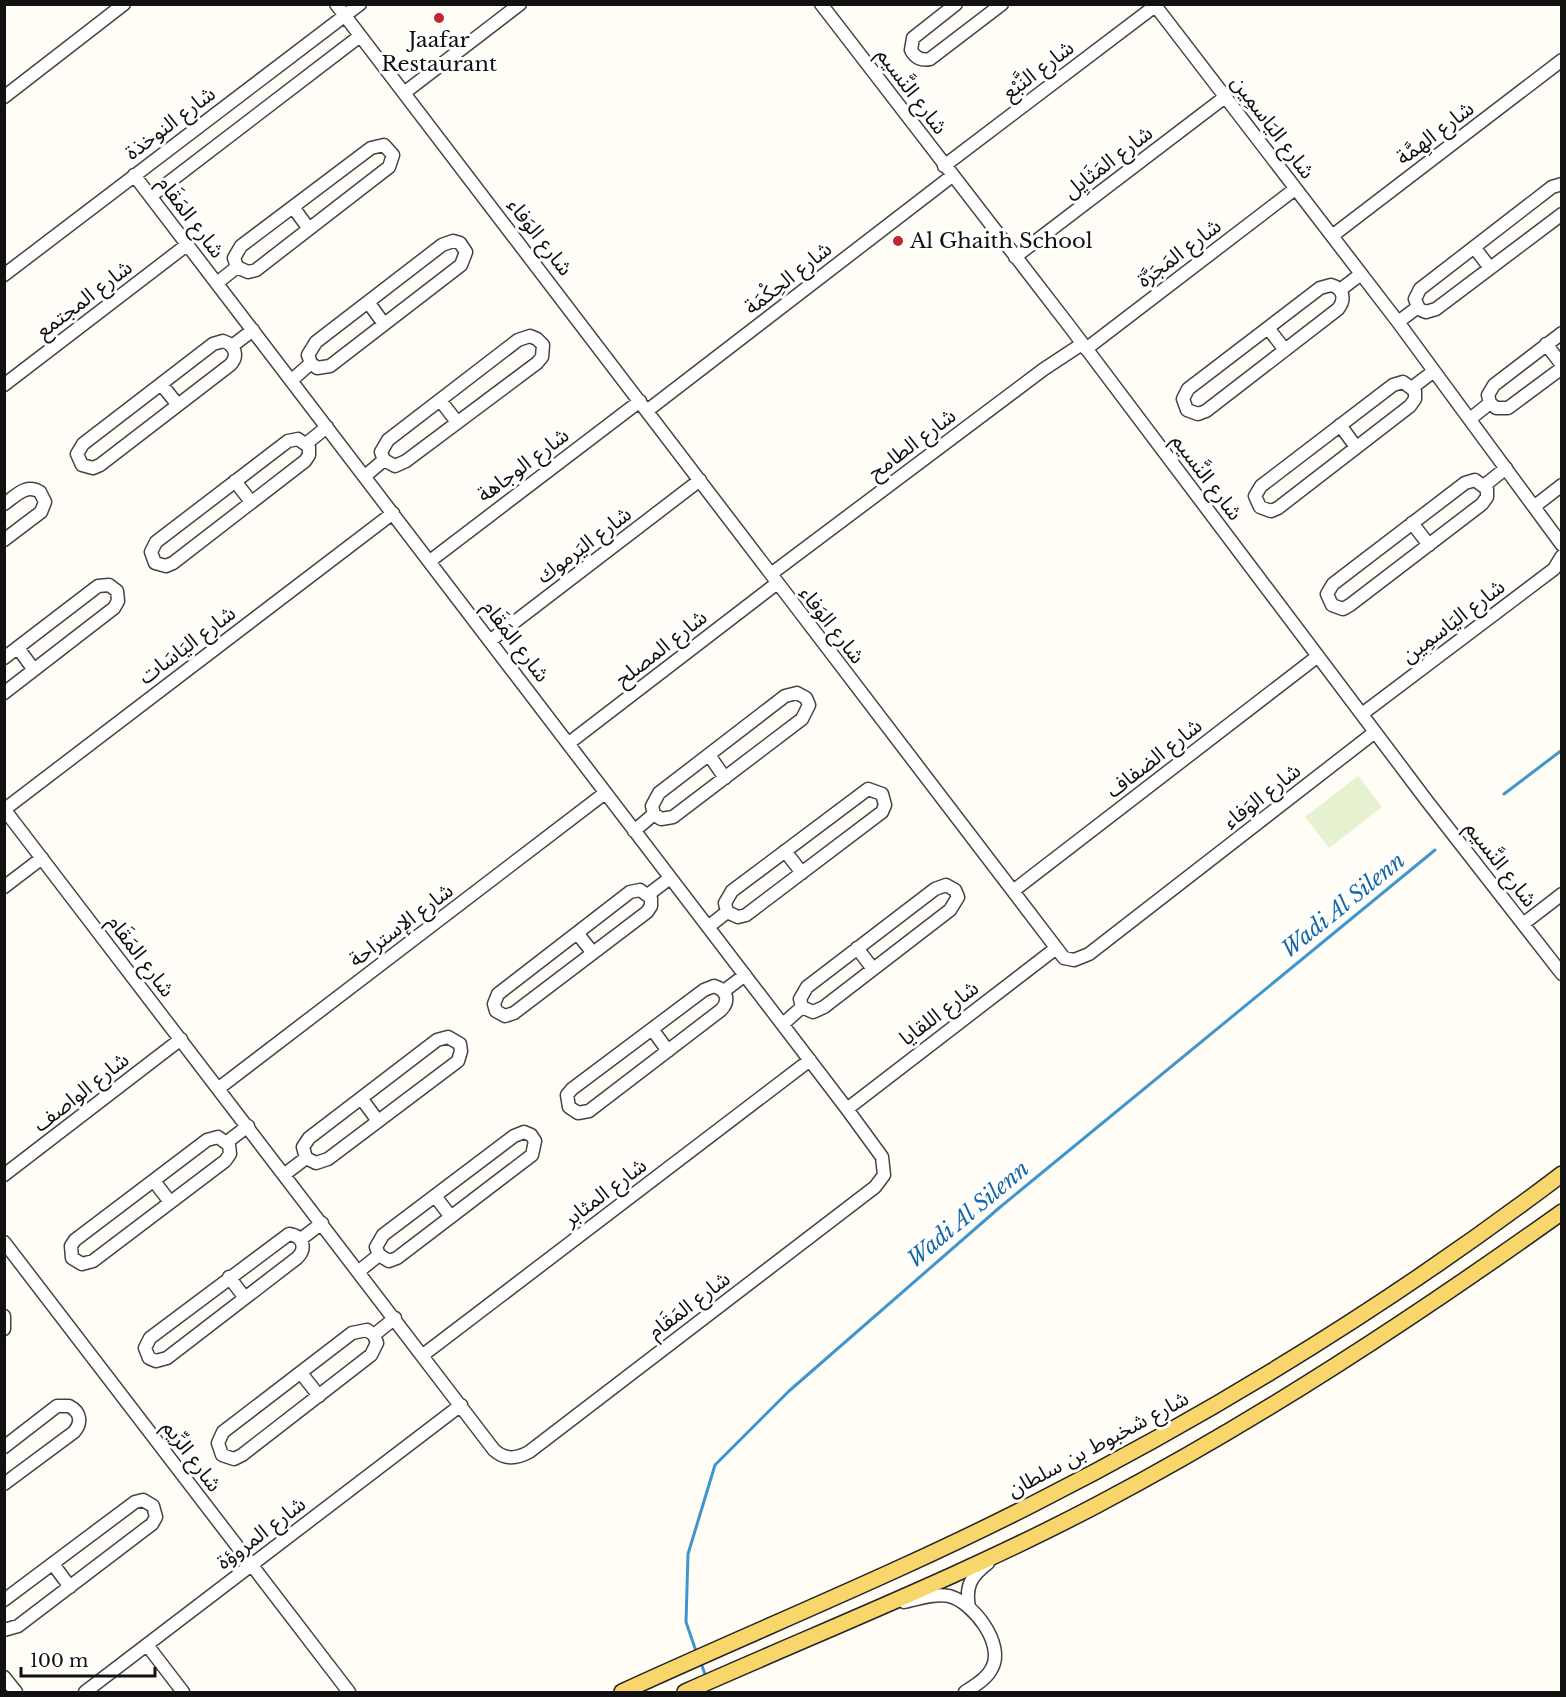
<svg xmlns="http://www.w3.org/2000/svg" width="1566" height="1697" font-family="'Libre Baskerville','Noto Sans Arabic',serif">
	<rect width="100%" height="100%" fill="#fffdf5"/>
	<!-- pitch -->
	<path fill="#e6f2cf" d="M 1358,776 L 1382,807 L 1329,848 L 1305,817 Z"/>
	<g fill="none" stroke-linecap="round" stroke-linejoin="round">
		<!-- stream -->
		<path stroke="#3f96cf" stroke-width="3" d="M 1504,794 L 1562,750
			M 697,1654 L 686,1622 L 688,1554 L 715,1465 L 789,1391 L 999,1208 L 1435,850
			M 701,1663 L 706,1677"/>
		<defs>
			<path id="minor" d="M 336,4 L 1064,958 L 1074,960 L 1089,954 L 1375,732
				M 821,4 L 1070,327 L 1427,801 L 1562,974
				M 956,4 L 913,38 L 911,50 C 915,58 922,61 930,59 L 1002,4
				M 1154,4 L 1398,322 L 1562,545
				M 404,93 L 520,4
				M 4,97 L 124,4
				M 384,145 L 393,155 L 389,167 L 256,270 L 248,272 L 237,267 L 234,258 L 241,246 L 371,148 Z
				M 944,166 L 1155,6
				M 1562,184 L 1552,187 L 1420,289 L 1415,299 L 1419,309 L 1426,312 L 1436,309 L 1562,214
				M 151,196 L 360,36
				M 293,207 L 309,229
				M 1332,236 L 1562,60
				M 453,241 L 460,243 L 466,252 L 461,265 L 330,366 L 317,368 L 311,363 L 308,355 L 316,342 L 442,245 Z
				M 1474,247 L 1490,268
				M 1015,257 L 1225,97
				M 4,275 L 360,4
				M 217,283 L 237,267
				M 1331,285 C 1343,288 1346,299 1338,309 L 1206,411 L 1198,414 L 1187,410 L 1183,399 L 1188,389 L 1320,288 Z
				M 1340,290 L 1361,274
				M 368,302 L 384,324
				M 1398,322 L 1418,307
				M 1268,328 L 1285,350
				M 1562,333 L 1494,385 L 1488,395 L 1490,403 L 1496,408 L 1508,408 L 1562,368
				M 530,336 L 537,339 L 543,345 L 542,357 L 537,363 L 406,461 L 395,466 L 384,460 L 381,452 L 388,440 L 518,340 Z
				M 223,341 C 235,345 239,356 230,365 L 100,465 L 93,468 L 82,465 L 77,454 L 83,444 L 213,344 Z
				M 1546,344 L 1562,365
				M 232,346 L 253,330
				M 1086,349 L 1295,189
				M 292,380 L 311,363
				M 1403,382 L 1415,391 L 1415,399 L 1410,406 L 1278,508 L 1271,511 L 1260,507 L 1255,496 L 1261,486 L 1393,385 Z
				M 161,384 L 178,405
				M 4,385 L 188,244
				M 1413,387 L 1434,371
				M 440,400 L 457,422
				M 648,410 L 952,176
				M 1470,419 L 1490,403
				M 1340,425 L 1356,447
				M 298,439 L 309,447 L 309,455 L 305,461 L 173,563 L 166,566 L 155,563 L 151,552 L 156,542 L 288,441 Z
				M 307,443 L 327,427
				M 365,476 L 384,460
				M 1475,480 L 1487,489 L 1487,497 L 1482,504 L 1350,605 L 1343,609 L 1332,605 L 1327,594 L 1333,584 L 1465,483 Z
				M 235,481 L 251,502
				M 1485,485 L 1506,468
				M 4,504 C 16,496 26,483 40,492 L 45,502 L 41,512 L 4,540
				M 1535,506 L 1562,485
				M 1412,523 L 1429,545
				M 430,561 L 640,401
				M 771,574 L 1044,369 L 1082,344
				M 491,640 L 700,480
				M 18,648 L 34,670
				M 4,658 L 98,586 L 109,585 L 117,591 L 118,601 L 114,608 L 4,693
				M 797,693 L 806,698 L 809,705 L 802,719 L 673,817 L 661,819 L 654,814 L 652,806 L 659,793 L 785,696 Z
				M 1362,714 L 1554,569 L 1562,556
				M 569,743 L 776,584
				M 709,755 L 725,778
				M 868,789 L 882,794 L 885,805 L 882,812 L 746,915 L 738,917 L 727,912 L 725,903 L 732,891 Z
				M 4,809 L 494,1450 C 505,1460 516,1459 529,1452 L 875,1187 L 884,1175 L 882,1157 L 847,1109 L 134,175
				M 5,809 L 393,513
				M 634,831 L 654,814
				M 785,851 L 802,873
				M 946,885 L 955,890 L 958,897 L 950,910 L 824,1007 L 813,1012 L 802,1007 L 800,999 L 807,987 L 935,889 Z
				M 4,887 L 42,858
				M 640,890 L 651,898 L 651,906 L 647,912 L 514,1013 L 505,1016 L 496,1011 L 494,1004 L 498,994 L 630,892 Z
				M 1013,891 L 1318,656
				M 649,894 L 670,878
				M 1523,924 L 1562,894
				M 708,927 L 727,912
				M 577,933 L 593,953
				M 857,948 L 873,969
				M 714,986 C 727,990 730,1001 721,1010 L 589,1111 L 578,1113 L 569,1107 L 567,1095 L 572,1089 L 704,990 Z
				M 724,991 L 745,975
				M 783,1024 L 802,1007
				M 652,1029 L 668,1051
				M 448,1037 L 460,1044 L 461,1051 L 458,1061 L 328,1159 L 316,1163 L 306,1158 L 303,1147 L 309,1138 L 437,1040 Z
				M 219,1088 L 605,793
				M 361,1098 L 378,1121
				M 847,1109 L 1055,949
				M 524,1132 L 531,1135 L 535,1141 L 532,1155 L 397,1258 L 389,1261 L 379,1255 L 376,1247 L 383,1235 L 514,1136 Z
				M 218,1137 L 229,1145 L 230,1154 L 225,1161 L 93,1261 L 82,1264 L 72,1258 L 71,1246 L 75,1240 L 207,1140 Z
				M 227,1142 L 248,1126
				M 285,1174 L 306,1158
				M 4,1175 L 181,1039
				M 154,1181 L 170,1202
				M 435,1196 L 451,1217
				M 289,1234 C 303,1236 307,1248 297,1258 L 167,1358 L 156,1361 L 149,1358 L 145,1348 L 150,1338 Z
				M 301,1239 L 322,1223
				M 4,1242 L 349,1692
				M 359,1271 L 379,1255
				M 229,1277 L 245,1298
				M 4,1316 L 4,1329
				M 367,1330 L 374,1335 L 377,1343 L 371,1355 L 242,1455 L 234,1459 L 222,1455 L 218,1443 L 223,1432 L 352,1333 Z
				M 374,1335 L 395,1318
				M 423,1355 L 810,1060
				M 301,1373 L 319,1396
				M 4,1447 L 57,1406 L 69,1406 C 81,1412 82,1423 74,1432 L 4,1484
				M 53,1564 L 70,1587
				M 4,1600 L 135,1502 L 143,1500 L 153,1506 L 156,1517 L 152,1524 L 18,1626 L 4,1630
				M 904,1602 C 918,1599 935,1593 949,1596 C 973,1602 1005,1644 992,1668 C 987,1679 974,1686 965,1692
				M 969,1607 C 965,1586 971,1576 988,1563
				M 147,1645 L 183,1692
				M 4,1677 L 16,1692
				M 85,1692 L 461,1405"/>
			<path id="major" d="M 622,1692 C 759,1629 900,1572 1035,1503 C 1220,1409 1396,1300 1562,1174
				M 685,1692 C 822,1631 964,1575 1097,1505 C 1260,1419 1412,1319 1562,1212"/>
		</defs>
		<!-- minor casing -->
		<use href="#minor" stroke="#444" stroke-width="15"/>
		<!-- major casing -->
		<use href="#major" stroke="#222" stroke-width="18"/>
		<!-- minor -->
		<use href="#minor" stroke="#fff" stroke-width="12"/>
		<!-- major -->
		<use href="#major" stroke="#f9d66b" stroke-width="15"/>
	</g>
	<!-- markers -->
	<g fill="#c4262e" stroke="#fff" stroke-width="2">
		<circle cx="439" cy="18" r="6"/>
		<circle cx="898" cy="241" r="6"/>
	</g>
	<g text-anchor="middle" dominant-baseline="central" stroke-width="6" stroke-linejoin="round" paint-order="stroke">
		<!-- poi labels -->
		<g font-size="21" fill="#111" stroke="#fff">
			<text x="439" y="40">Jaafar<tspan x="439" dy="24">Restaurant</tspan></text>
			<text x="910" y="241" text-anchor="start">Al Ghaith School</text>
		</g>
		<!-- street labels -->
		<g font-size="21" fill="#111" stroke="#fff">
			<text transform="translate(1038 70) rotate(-37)">شارع النَّبْع</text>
			<text transform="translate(912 91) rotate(53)">شارع النَّسيم</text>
			<text transform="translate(170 123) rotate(-37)">شارع النوخذة</text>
			<text transform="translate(1273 127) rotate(53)">شارع اليَاسمِين</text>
			<text transform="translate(1435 133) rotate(-37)">شارع الهِمَّة</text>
			<text transform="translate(1108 162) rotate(-37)">شارع المَثَايِل</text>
			<text transform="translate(191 217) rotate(53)">شارع المَقَام</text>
			<text transform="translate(540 237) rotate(52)">شارع الوَفاء</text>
			<text transform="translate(1179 253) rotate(-37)">شارع المَجَرَّة</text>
			<text transform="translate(788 278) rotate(-38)">شارع الحِكْمَة</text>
			<text transform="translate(84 299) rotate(-37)">شارع المجتمع</text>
			<text transform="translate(912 444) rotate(-37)">شارع الطامح</text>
			<text transform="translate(523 465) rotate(-37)">شارع الوجاهة</text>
			<text transform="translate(1207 477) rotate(53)">شارع النَّسيم</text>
			<text transform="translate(584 545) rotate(-37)">شارع اليَرموك</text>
			<text transform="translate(1453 621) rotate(-37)">شارع اليَاسمِين</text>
			<text transform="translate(832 625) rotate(52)">شارع الوَفاء</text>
			<text transform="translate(516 641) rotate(53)">شارع المَقَام</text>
			<text transform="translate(187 645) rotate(-37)">شارع اليَاسَات</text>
			<text transform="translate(661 648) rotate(-38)">شارع المصلح</text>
			<text transform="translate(1154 758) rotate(-38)">شارع الضفاف</text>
			<text transform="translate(1262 796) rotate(-38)">شارع الوَفاء</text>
			<text transform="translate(1501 864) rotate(52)">شارع النَّسيم</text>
			<text transform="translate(401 925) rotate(-37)">شارع الإستراحة</text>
			<text transform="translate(141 956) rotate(53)">شارع المَقَام</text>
			<text transform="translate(939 1013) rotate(-37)">شارع اللقايا</text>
			<text transform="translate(81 1092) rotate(-38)">شارع الواصف</text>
			<text transform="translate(605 1192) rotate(-37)">شارع المثابر</text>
			<text transform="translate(689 1305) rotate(-37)">شارع المَقَام</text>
			<text transform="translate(1098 1444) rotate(-28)">شارع شخبوط بن سلطان</text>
			<text transform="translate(192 1456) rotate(53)">شارع الرِّيم</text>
			<text transform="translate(261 1533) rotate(-37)">شارع المروؤة</text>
		</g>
		<!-- water labels -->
		<g font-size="22" font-style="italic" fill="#1768a6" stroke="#fff">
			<text transform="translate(1343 905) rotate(-39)">Wadi Al Silenn</text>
			<text transform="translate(968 1214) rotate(-40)">Wadi Al Silenn</text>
		</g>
	</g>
	<!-- border -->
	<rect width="1566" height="1697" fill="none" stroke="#111111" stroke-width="12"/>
	<!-- scale -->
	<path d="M21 1667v9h134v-9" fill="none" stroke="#111111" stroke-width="3"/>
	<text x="30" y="1667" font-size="18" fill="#111111" stroke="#ffffff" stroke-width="4.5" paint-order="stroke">100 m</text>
</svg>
